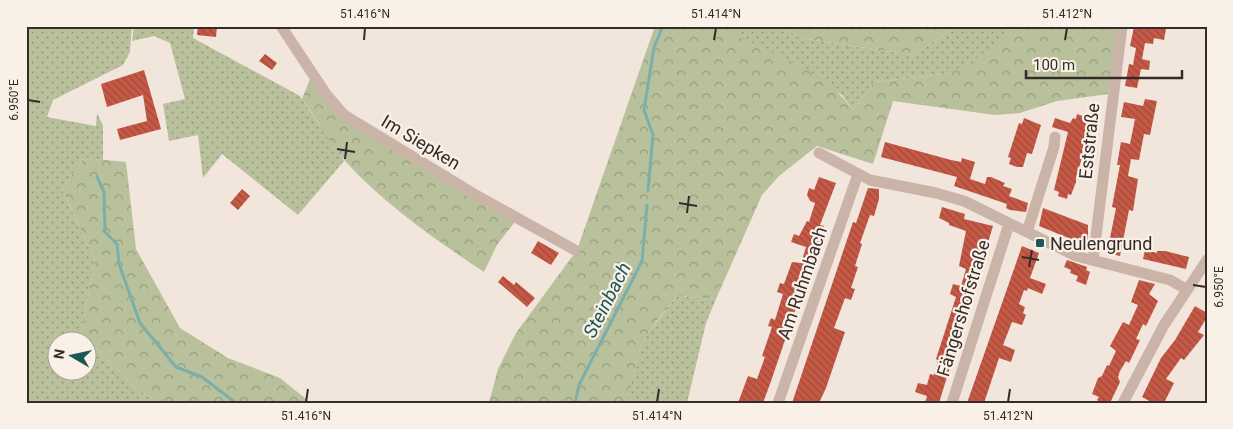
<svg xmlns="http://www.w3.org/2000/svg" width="1233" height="429" font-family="Roboto,sans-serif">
	<defs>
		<pattern id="grass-dots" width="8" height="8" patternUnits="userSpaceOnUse" patternTransform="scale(1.25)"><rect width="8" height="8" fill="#b8c19c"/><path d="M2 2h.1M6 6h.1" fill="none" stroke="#969d7f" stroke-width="1.8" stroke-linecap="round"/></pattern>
		<pattern id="forest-crowns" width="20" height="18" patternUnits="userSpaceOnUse" patternTransform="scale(1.25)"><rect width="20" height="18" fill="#b8c19c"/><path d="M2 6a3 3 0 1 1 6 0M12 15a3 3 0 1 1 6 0" fill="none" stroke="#969d7f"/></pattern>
		<pattern id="building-back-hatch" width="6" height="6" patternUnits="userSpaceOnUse" patternTransform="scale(1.25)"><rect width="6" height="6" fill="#c55946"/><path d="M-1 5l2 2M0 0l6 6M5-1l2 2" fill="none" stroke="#a14a3a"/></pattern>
	</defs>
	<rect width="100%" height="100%" fill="#f2e5dc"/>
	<!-- grass -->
	<path fill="url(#grass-dots)" fill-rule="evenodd" d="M 26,26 L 132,26 L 130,52 L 123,65 L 53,100 L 47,117 L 96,126 L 97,113 L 103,126 L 103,160 L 84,158 L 62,189 L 95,260 L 81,333 L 134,386 L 157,403 L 26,403 ZM 58,342 L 88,342 L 88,372 L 58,372 Z
		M 134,26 L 194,26 L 193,38 L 300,96 L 344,161 L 298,215 L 222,154 L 203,178 L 198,135 L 169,141 L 163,104 L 185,99 L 170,43 L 154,36 L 132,41 Z
		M 734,26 L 783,26 L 800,38 L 913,55 L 957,26 L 1059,26 L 1008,30 L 992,50 L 951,73 L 874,82 L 853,110 L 842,95 L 734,35 Z
		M 677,296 L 716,299 L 706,323 L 687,403 L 626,403 L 640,349 L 647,334 Z"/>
	<!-- forest -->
	<path fill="url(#forest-crowns)" d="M 655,26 L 734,26 L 734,35 C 776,55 825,71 853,110 L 874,82 L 951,73 L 991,50 L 1008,30 L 1059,26 L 1118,26 L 1108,94 L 1057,101 L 1020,113 L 995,115 L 893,101 L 873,164 L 817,146 L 779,176 L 762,195 L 716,299 L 677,296 C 664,313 647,329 640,350 C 634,367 633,386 626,403 L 489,403 L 498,369 L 516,333 L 577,250 Z
		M 783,26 L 957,26 L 913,55 L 800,38 Z
		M 312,74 L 344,116 L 517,219 L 497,245 L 484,272 C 435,239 386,206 346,162 C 329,144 318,119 302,99 Z
		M 84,158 L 126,162 L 136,249 L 180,328 L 228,358 L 280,378 L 311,403 L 157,403 L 134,386 L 81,333 L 95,260 L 62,189 Z"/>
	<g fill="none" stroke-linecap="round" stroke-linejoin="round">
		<!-- stream -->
		<path stroke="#7bafac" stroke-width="3" d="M 97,177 L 104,192 L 105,232 L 117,244 L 119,264 L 140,323 L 176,367 L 202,377 L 236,403
			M 648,191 L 653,135 L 644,110 L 654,47 L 663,26
			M 575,403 L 579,385 L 642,261 L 647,205"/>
	</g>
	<!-- building -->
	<path fill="url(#building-back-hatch)" d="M 198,26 L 217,26 L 216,37 L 197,35 Z
		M 1146,26 L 1166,29 L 1164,40 L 1154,38 L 1153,44 L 1145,43 L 1142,59 L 1150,61 L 1149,70 L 1141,69 L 1137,88 L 1125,86 L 1129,64 L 1133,65 L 1136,48 L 1130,46 L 1134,27 L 1145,29 Z
		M 265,54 L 277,63 L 272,70 L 259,61 Z
		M 144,70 L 161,129 L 120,140 L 117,129 L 147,121 L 143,95 L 107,107 L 101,84 Z
		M 1145,99 L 1157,101 L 1150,135 L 1144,134 L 1139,160 L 1131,159 L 1128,176 L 1138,179 L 1133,211 L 1129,210 L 1120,256 L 1107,253 L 1116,208 L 1112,207 L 1120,165 L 1117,165 L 1121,142 L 1130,144 L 1135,119 L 1121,117 L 1124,102 L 1143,106 Z
		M 1077,114 L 1091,119 L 1082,150 L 1083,155 L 1076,177 L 1076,182 L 1071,195 L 1068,194 L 1067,199 L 1058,196 L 1059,192 L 1054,190 L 1068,132 L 1052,127 L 1055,118 L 1070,123 L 1073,118 L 1076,119 Z
		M 1024,118 L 1041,125 L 1032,154 L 1027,153 L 1023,167 L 1017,167 L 1009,164 L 1011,158 L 1008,157 L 1019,123 L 1022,124 Z
		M 885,142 L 951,160 L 961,162 L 962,158 L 975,162 L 970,179 L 985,184 L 987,177 L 991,177 L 1005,183 L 1003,186 L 1012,189 L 1009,196 L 1028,203 L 1026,212 L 1010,210 L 1006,208 L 1007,204 L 954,186 L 957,177 L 881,157 Z
		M 819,177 L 836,183 L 820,225 L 824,226 L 770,384 L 763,403 L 738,403 L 748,376 L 757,379 L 765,357 L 762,356 L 772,327 L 768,326 L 771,318 L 775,320 L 783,294 L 777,292 L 780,283 L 784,284 L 792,262 L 801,263 L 806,247 L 791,242 L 794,234 L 799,236 L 807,221 L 809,222 L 815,203 L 810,201 L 807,195 L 809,188 L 814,190 Z
		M 868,188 L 879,189 L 879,199 L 874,216 L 870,215 L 860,243 L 862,244 L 855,266 L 858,267 L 851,288 L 855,289 L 851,300 L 845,298 L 834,328 L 845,332 L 826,388 L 819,403 L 792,403 L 853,222 L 856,223 Z
		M 242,189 L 250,196 L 238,210 L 230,203 Z
		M 942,207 L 965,214 L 964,219 L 993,226 L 939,403 L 925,403 L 927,396 L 915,392 L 918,383 L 927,385 L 930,374 L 934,375 L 938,360 L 936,359 L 956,297 L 950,294 L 953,284 L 961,286 L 966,269 L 959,266 L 966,231 L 949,225 L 949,223 L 939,218 Z
		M 1043,208 L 1088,225 L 1088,241 L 1084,239 L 1083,243 L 1078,242 L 1039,226 Z
		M 538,241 L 559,253 L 551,265 L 531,253 Z
		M 1022,246 L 1039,253 L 1030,278 L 1046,284 L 1042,294 L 1028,288 L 1027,291 L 1024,290 L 1019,304 L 1025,307 L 1023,313 L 1026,315 L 1022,325 L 1012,322 L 1003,345 L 1015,350 L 1011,362 L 999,358 L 984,403 L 967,403 Z
		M 1145,250 L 1157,253 L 1157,251 L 1165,251 L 1189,257 L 1186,269 L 1143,259 Z
		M 1067,260 L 1087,267 L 1086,270 L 1090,272 L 1086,285 L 1076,281 L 1078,276 L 1070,273 L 1071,270 L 1064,267 Z
		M 503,276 L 514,285 L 516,282 L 535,298 L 527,307 L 498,282 Z
		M 1139,280 L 1155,284 L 1149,294 L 1158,301 L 1146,326 L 1143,324 L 1136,339 L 1140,340 L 1129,363 L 1126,361 L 1120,371 L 1118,377 L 1120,382 L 1110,403 L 1102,403 L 1097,400 L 1099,397 L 1092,394 L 1098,378 L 1102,376 L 1107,365 L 1109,366 L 1116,351 L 1110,346 L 1123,322 L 1129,325 L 1138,305 L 1131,302 Z
		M 1195,306 L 1207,313 L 1207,317 L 1198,332 L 1204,335 L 1184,360 L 1181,358 L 1166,379 L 1174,383 L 1164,403 L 1153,403 L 1142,397 L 1161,358 L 1175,340 Z"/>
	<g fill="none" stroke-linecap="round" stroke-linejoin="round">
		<!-- street -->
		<path stroke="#cab4a8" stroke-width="11" d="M 281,26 L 326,94 L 344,115 L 474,194 L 575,250
			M 819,153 L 870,180 L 936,193 L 964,201 L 1076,256 L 1170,280 L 1186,289
			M 1027,232 L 1054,147 L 1055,137
			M 1093,260 L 1122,26
			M 778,403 L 858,174
			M 952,403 L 1009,224
			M 1123,403 L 1164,325 L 1207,260"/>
	</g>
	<!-- ticks -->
	<path fill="none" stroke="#362b28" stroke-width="2" d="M 364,40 L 365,28M 714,40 L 716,28M 1065,40 L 1067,28M 28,100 L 40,102M 337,149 L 355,152M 345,159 L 347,142M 679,203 L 697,206M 687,213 L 689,196M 1022,257 L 1039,260M 1029,267 L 1032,250M 1193,285 L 1206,287M 306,402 L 308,389M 657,402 L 659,389M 1008,402 L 1010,389"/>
	<!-- markers -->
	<rect fill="#1e5856" stroke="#f9f0e8" stroke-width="2" x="1035" y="238" width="10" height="10" rx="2.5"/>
	<g text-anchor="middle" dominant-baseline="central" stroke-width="4.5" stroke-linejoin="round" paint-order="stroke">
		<!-- street labels -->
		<g font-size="18" fill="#362b28" stroke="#f9f0e8">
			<text transform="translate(1089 141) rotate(-84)">Eststraße</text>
			<text transform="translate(421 142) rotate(31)">Im Siepken</text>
			<text transform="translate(802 283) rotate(-71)">Am Ruhmbach</text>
			<text transform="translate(963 308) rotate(-73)">Fängershofstraße</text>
		</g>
		<!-- poi labels -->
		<g font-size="18" fill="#362b28" stroke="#f9f0e8" text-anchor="start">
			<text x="1050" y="243">Neulengrund</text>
		</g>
		<!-- water labels -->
		<g font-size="19" font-style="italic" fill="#1e5856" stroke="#f9f0e8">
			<text transform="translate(607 300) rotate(-63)">Steinbach</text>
		</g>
	</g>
	<!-- border -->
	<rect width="1233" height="429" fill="none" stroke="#f9f0e8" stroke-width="55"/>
	<!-- north arrow -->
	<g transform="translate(72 356) rotate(279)"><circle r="24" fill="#f9f0e8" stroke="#aba19b"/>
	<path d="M0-4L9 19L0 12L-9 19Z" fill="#1e5856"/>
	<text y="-8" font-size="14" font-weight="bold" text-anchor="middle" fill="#362b28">N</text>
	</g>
	<!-- scale -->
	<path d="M1026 70v8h156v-8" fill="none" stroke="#362b28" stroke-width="2.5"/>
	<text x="1033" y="70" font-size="15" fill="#362b28" stroke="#f9f0e8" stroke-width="4" paint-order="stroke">100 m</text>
	<rect x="28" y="28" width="1178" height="374" fill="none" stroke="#362b28" stroke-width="2"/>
	<g font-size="12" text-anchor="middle" fill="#362b28">
		<text x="365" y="18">51.416°N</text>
		<text x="716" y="18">51.414°N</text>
		<text x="1067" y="18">51.412°N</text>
		<text transform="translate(14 100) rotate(-90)" y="4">6.950°E</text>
		<text transform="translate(1219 287) rotate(-90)" y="4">6.950°E</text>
		<text x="306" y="420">51.416°N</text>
		<text x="657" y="420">51.414°N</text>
		<text x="1008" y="420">51.412°N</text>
	</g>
</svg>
